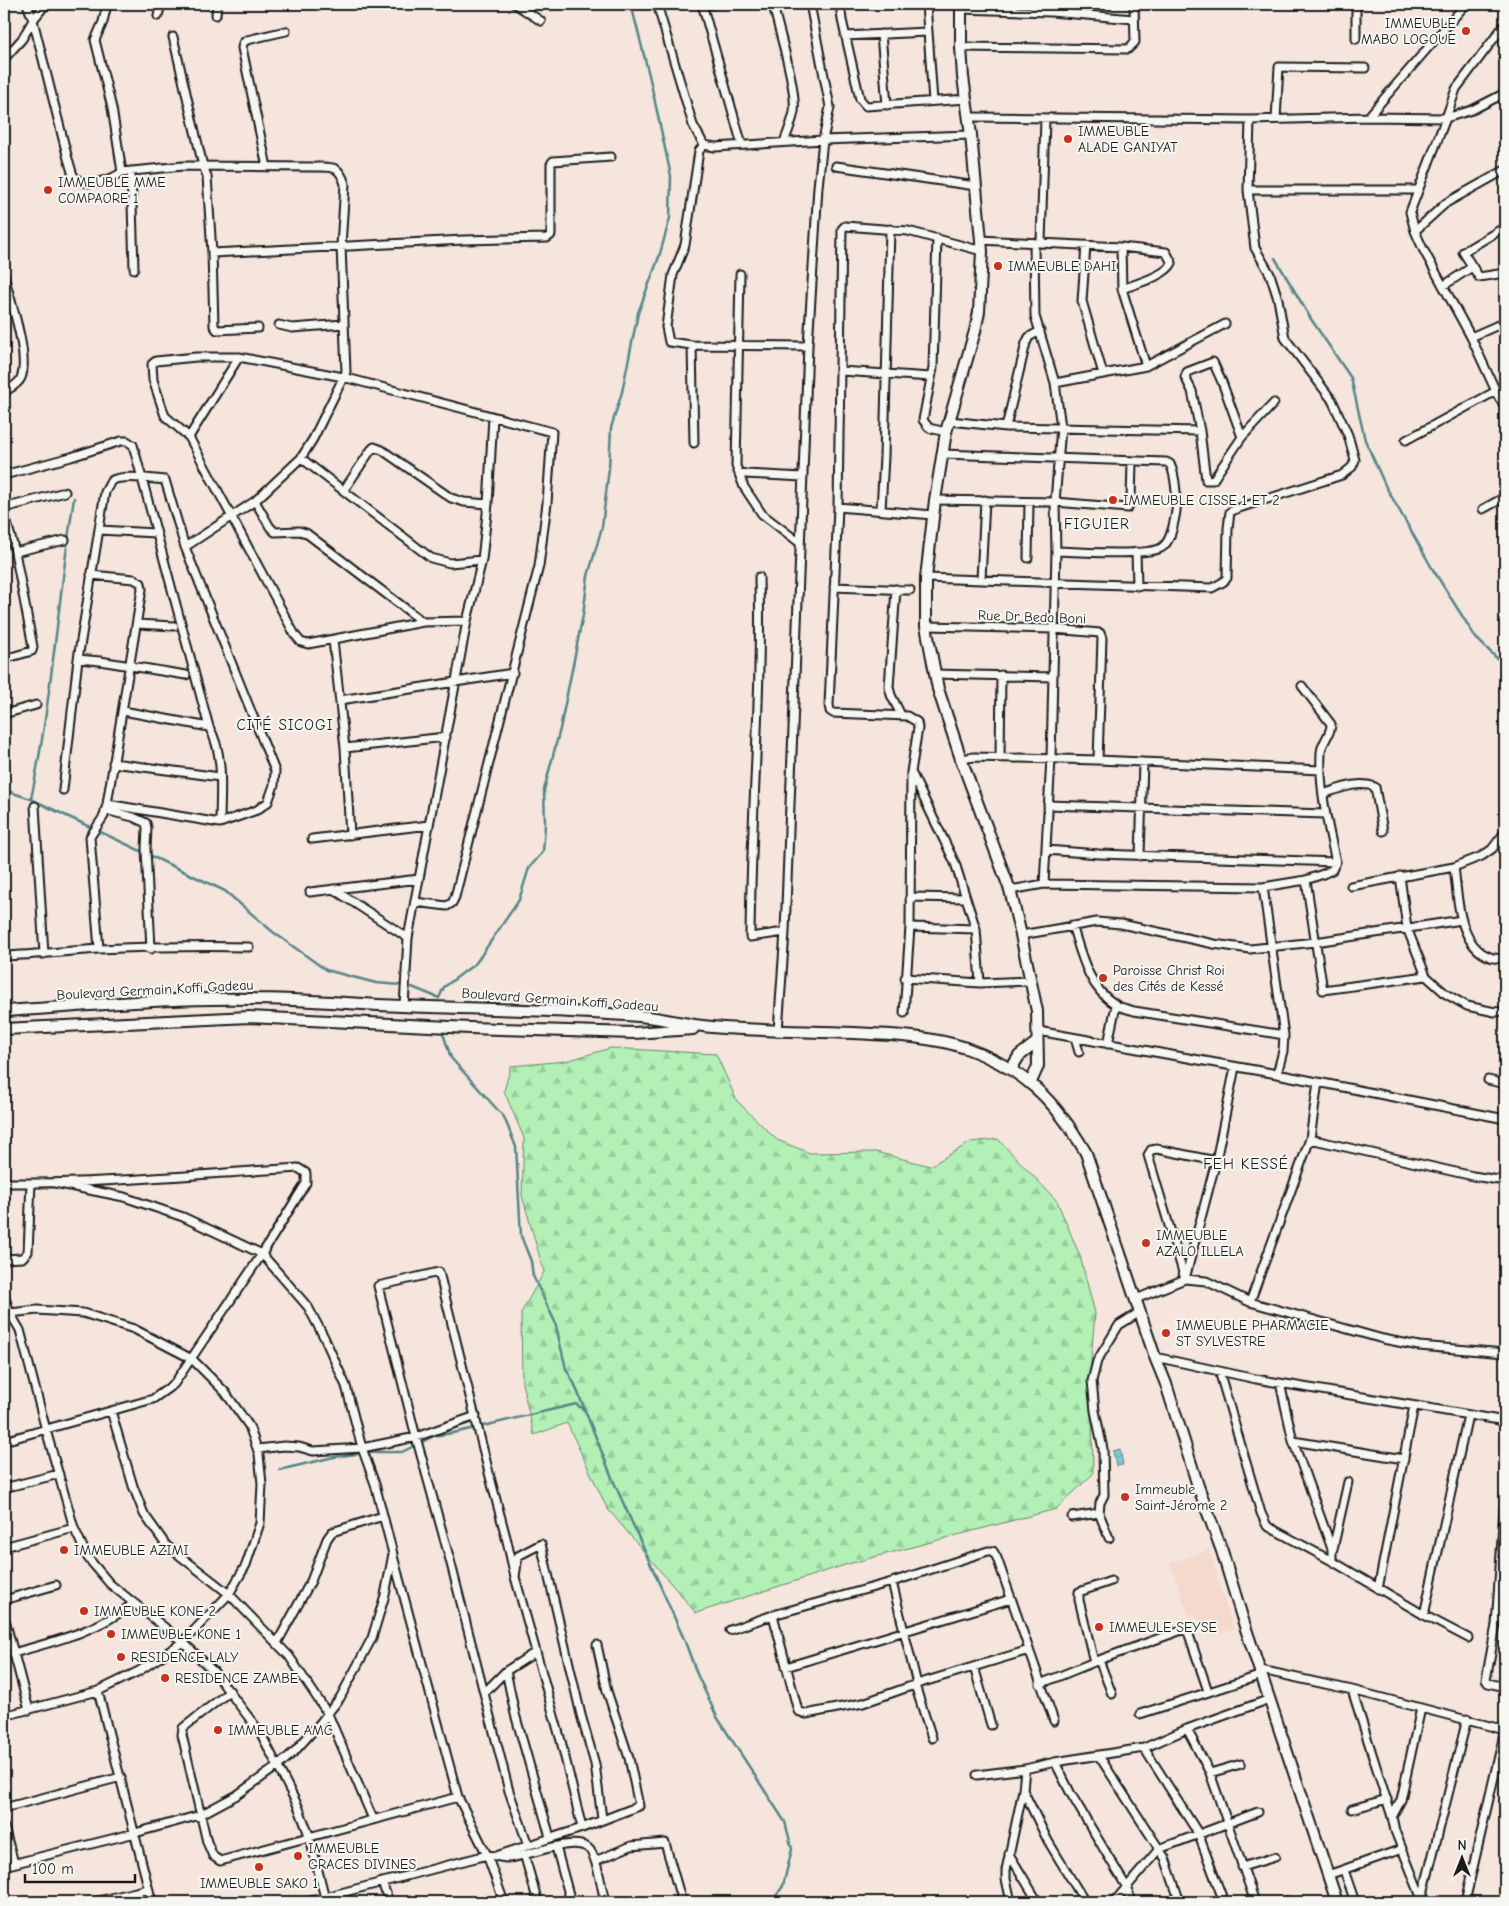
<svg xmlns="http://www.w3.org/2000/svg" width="1509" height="1906" font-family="'Comic Neue',sans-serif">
	<defs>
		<pattern id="forest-firs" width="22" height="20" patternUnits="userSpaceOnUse" patternTransform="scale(1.25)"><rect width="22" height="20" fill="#b2f0b6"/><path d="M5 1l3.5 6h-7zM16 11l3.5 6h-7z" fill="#98cd9c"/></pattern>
		<pattern id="water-waves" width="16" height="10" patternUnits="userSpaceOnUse" patternTransform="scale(1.25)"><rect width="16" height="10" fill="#7bccd3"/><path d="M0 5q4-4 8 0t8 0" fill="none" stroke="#6aafb5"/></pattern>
	</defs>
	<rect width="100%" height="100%" fill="#f5e5dc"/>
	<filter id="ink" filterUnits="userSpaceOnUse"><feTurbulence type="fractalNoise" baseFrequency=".02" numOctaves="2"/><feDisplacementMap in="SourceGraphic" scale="10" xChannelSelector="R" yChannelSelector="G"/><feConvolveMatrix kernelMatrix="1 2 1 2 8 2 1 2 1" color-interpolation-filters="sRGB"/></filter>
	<g filter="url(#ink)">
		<!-- built -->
		<path fill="#f4d9cc" d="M 1209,1550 L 1233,1629 L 1211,1636 L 1195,1615 L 1189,1616 L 1170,1563 Z"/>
		<!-- forest -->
		<path fill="url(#forest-firs)" stroke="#678669" d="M 611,1048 L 716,1054 L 737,1101 L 777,1140 L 810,1153 L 876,1152 L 930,1166 L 971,1142 L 998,1139 L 1057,1201 L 1080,1256 L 1095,1313 L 1091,1360 L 1093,1474 L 1056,1509 L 848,1564 L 696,1613 L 607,1508 L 567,1423 L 534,1435 L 522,1383 L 521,1313 L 544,1272 L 522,1195 L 524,1138 L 504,1091 L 511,1066 L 566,1061 Z"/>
		<!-- water -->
		<path fill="url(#water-waves)" stroke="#55868a" d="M 1120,1449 L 1123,1465 L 1116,1466 L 1113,1451 Z"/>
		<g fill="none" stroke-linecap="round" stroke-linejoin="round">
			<!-- stream -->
			<path stroke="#55868a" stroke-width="2.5" d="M 1275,258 L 1311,319 L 1351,378 L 1365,440 L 1385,485 L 1432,568 L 1476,638 L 1505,666
				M 4,790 L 31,799 L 225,891 L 273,932 L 326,970 L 376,983 L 401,985
				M 31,799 C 52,700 58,598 74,498
				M 412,987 L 439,998 L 444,987 L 476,963 L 519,900 L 529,868 L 543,852 L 545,825 L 544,790 L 560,729 L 583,615 L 588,576 L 602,527 L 609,468 L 611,428 L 622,392 L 638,313 L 659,257 L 670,218 L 671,176 L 650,79 L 631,4
				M 443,1033 L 451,1058 L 504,1117 L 516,1147 L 521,1236 L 531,1261 L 533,1276 L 555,1322 L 566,1369 L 574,1383 L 613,1480 L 684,1639 L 697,1674 L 717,1717 L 785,1822 L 792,1849 L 783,1886 L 772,1902
				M 279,1470 L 334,1457 L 370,1452 L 402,1452 L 434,1436 L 458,1432 L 576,1404 L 584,1410"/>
			<defs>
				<path id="street" d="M 46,4 L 33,20 L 68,159 C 70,164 71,170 73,175 C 82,190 112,180 122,172 L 183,166 L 315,167 C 332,167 339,165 345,184 L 341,246 L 346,372 L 313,439 L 301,458 L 255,501 L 185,547
					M 107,4 L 103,22 L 95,40 L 112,108 L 122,172
					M 515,4 L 541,21
					M 657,4 L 693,125 L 704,145 L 715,147 L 823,140 L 971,135
					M 702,4 L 742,145
					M 773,4 C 778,29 797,88 794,112 C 792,122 788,132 784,142
					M 840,4 L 842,20 L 860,99 L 866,106 L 967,99
					M 926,4 L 933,101
					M 1356,4 L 1356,39
					M 703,6 L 711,4
					M 961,9 L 1051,12 L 1134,19
					M 1051,12 L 1051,4
					M 216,15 L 217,4
					M 158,16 L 161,4
					M 1505,24 L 1456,89 L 1446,118 L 1410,212 L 1415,231 L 1423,249 L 1471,337 L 1499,398 L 1505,406
					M 881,34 L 887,105
					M 845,36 L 927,32
					M 173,37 L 203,166 L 207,176 L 212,253 L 464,240 L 547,238 L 551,235 L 551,164 L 553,161 L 611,157
					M 961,47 L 1128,49 L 1135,42 L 1134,4
					M 4,59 L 22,39 L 33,20 L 27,4
					M 970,117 L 1250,120 L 1368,117 L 1446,118 L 1472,110 L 1505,93
					M 1368,117 L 1466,4
					M 1276,119 L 1279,67 L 1365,68
					M 836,166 L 976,186
					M 267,167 L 242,48 L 243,43 L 247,40 L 286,31
					M 131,171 L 134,269
					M 1248,190 L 1417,190
					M 1505,227 L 1463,252 L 1479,277 L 1505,273
					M 1415,231 L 1446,203 L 1505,170
					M 937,238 L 933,368 L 923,420 L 929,428 L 946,432
					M 980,240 L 1121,247 L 1166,252 L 1172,263 C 1166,276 1135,284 1122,289 L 1121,247
					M 1041,242 L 1045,119
					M 1034,243 L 1035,316 L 1055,383 L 1061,427 L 1055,502 L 1056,551 L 1051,758 L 1044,884
					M 1086,245 L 1082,301 L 1103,374
					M 212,253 L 214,326 L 217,330 L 258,328
					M 740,274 L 736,466 L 744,487 L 762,514 L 800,543
					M 4,276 C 10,299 30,356 21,378 C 18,385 10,388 4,392
					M 1443,286 L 1472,267
					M 1122,289 L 1146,366
					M 279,325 L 292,328 L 344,324
					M 1471,337 L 1505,322
					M 692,345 L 669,342 L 666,327 L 673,275 L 685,245 L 699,151 L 704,145
					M 841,371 L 931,377
					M 1055,383 L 1146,366 L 1225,324
					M 950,421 L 1006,427 L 1200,431
					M 1006,427 L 1026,343 L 1029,337 L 1040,331
					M 189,437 L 239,357
					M 1242,437 L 1222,382 L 1213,362 L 1187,372 L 1185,377 L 1192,391 L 1200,431 L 1206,480 L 1213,480 L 1242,437 L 1274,403
					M 1406,440 L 1496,391
					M 694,443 L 692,345 L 808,346
					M 943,454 L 1166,462 L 1170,464 C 1176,476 1178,505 1175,517 C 1173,527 1170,543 1161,548 C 1147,556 1075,552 1056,551
					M 301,458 L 431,558 L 450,563 L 482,560
					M 739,472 L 745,474 L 803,477
					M 4,475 L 71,457 L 121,441 L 127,441 L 133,445 L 209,727
					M 344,490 L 371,450 L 374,447 L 382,450 L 451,498 L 464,502 L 488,504
					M 935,500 L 1055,502 L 1128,508 L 1131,501 L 1132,461
					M 255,501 L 270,527 L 275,532 L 299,531 L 306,533 L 423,622
					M 838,507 L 933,515
					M 4,508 L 65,492
					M 1483,509 L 1505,497
					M 881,510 L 884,457 L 890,229
					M 4,512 L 15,552 L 33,647 L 32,651 L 4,659
					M 99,530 L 156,533
					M 15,552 L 65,540
					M 1136,552 L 1137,586
					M 1028,558 L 1029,502
					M 91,575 L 134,579 L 141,583 L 142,589 L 107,804 L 104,816 L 90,837 L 99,949
					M 759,577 C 762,697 751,817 750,937 L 785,932
					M 926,578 L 1212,588 L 1223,582 L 1227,578 L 1228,528 L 1230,512 L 1236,509 L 1342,475 L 1352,467 L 1355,460 L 1348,435 L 1332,400 L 1285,338 L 1278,299 L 1270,274 L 1255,248 L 1248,190 L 1250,120
					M 981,580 L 985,500
					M 834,587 L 910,590
					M 896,589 L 889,687 L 891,695 L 901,715
					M 137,624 L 174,626
					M 926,626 L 1054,629 L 1100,633 L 1102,638 L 1098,760
					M 333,640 L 345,748 L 350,835
					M 78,659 L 100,661 L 186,675
					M 934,674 L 1053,677
					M 340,700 L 513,673
					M 123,711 L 209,727 C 225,754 220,793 220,823
					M 4,714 L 36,705
					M 345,748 L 446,737
					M 1000,758 L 1001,675
					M 961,759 L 974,757 L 1098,760 L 1321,770
					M 113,763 L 220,777
					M 912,774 L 955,863 L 966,898 L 976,929 L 980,983
					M 63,790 L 78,659 L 105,492 C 107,489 109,484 111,481 C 121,474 153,479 165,480 L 185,547 L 275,771 L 274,785 L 268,802 L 257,810 L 220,823 L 107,804
					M 1323,794 C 1339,789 1359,780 1375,787 L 1383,831
					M 1048,805 L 1325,814
					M 35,806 L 44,954
					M 105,810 L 133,817 L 146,823 L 147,828 L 146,849 L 151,949
					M 312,839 L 429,825
					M 1046,850 L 1099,854 L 1336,862 C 1328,826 1319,790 1321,753 C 1321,742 1331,736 1331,724 L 1302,686
					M 1140,856 L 1143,762
					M 1454,867 C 1458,895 1457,945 1490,957 C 1494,959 1500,958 1505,959
					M 1400,876 L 1407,928 L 1426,976 L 1446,994 L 1467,1006 L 1495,1012 L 1505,1011
					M 1306,880 L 1323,990 L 1426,976
					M 1351,886 L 1454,867 L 1482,856 L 1492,849 L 1505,832
					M 1263,887 L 1284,1035 L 1283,1051 L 1277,1074
					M 333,889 L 408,938
					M 1010,890 L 1044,884 L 1263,887 L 1306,880 L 1323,874 L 1332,870 L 1336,862
					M 310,892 L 419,879
					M 910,897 L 966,898
					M 415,902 L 447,906 L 452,903 L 455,897 L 539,566 L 547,503 L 552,432 L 343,377 L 239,357 L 196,357 L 156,361 L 152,364 L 153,380 L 165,416 L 189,437 L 295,635 L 301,642 L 308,644 L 423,622 L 467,621
					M 1072,925 C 1081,953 1088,988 1115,1004 C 1120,1008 1128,1009 1134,1011 L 1284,1035
					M 910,927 L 976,929
					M 1021,935 L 1097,922 L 1121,924 L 1214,944 L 1250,949 L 1315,942 L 1462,920
					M 4,956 C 36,955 67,951 99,949 C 149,947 199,946 249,947
					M 905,978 L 980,983 L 1031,981
					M 404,1006 L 408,938 L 467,621 L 482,560 L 488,504 L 493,417
					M 904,1013 L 910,927 L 911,772 L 918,728 L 917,722 L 907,716 L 833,713 L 830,711 L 829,705 L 838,507 L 842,229 L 845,226 L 908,231 L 982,251
					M 778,1031 L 785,932 L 808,346 L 818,187 L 823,140 L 830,107 L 810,4
					M 1038,1031 L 1277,1074 L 1505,1119
					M 1075,1038 L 1079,1052
					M 1108,1044 L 1116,1005
					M 1488,1080 L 1505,1084
					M 1318,1082 L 1310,1139 L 1473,1176 L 1505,1181
					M 4,1183 C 102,1184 200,1174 298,1168 L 306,1173 L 306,1183 L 262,1254 L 174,1384 L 153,1399 L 4,1441
					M 4,1259 L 22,1258 L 28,1252 L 31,1183
					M 1185,1279 L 1216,1161 L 1235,1067
					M 1185,1279 L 1148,1155 L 1151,1150 L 1157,1149 L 1216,1161
					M 4,1295 L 10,1313 L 20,1330 L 46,1430 L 74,1528 L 88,1558 L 110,1584 L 183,1642 L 214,1672 L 260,1732 L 298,1806 L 309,1835 L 326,1902
					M 1136,1299 L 1185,1279 L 1206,1281 L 1250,1302 L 1383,1339 L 1419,1346 L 1505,1353
					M 1250,1302 L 1310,1139
					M 1155,1357 L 1256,1379 L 1505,1421
					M 1219,1371 L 1261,1513 L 1267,1526 L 1332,1561 L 1424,1615 L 1468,1638
					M 1280,1383 L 1293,1441 L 1332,1549 L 1332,1561
					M 111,1411 L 133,1486 L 144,1514 L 166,1545 L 229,1594 L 289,1656 L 328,1714 L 373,1819
					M 1293,1441 L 1404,1459
					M 258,1449 L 284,1446 L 299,1447 L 313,1451 L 362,1448 L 416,1437 L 476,1416
					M 4,1488 L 59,1474
					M 1505,1495 L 1496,1625 L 1486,1680 L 1488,1683 L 1505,1687
					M 1072,1517 L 1099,1513
					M 1109,1538 L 1099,1513 L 1100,1503 L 1104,1495 L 1103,1449 L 1095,1411 L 1092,1381 L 1097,1361 L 1119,1325 L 1140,1312
					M 4,1547 L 74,1528
					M 1333,1549 L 1348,1482
					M 393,1556 L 458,1797 L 487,1855 C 494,1855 502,1858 509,1858 C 528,1856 573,1836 588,1848 C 597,1855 602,1890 605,1902
					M 892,1582 L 917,1684
					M 1378,1589 L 1414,1406
					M 4,1600 L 56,1585
					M 773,1615 L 798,1711 L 806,1714 L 863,1703 L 917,1684 L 1029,1650
					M 1424,1615 L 1468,1415
					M 4,1616 L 29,1710
					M 730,1630 L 773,1615 L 892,1582 L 988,1551 L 993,1551 L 997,1558 L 1054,1721
					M 277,1643 L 311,1581 L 327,1539 L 332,1532 L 383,1516
					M 536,1652 L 506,1671 L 515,1714 L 550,1837
					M 13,1653 C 56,1641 98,1631 134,1603
					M 1099,1660 L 1112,1694
					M 1094,1662 L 1079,1600 L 1079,1592 L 1111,1581
					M 786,1667 L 1011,1599
					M 974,1667 L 991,1725
					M 1261,1670 L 1352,1690 L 1505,1730
					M 506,1671 L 484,1693 L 509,1791 L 528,1845
					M 1040,1684 L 1099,1660 L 1182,1630 L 1188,1632 L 1208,1691
					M 915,1685 L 932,1738
					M 1352,1690 L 1392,1817 L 1395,1831 L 1423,1902
					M 98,1691 L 152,1902
					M 230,1691 L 183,1728 L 182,1735 L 207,1842 L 213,1856 L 220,1861 L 458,1797
					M 484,1693 L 450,1560 L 416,1437 L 378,1286 L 439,1272 L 490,1477 L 507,1541 L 515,1577
					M 1140,1714 L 1262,1675
					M 4,1716 L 98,1691 L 139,1671 L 183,1642 L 229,1594 L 246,1565 L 260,1523 L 262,1484 L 259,1454 L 249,1426 L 225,1392 L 192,1359 L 134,1329 L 83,1313 L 37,1310 L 10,1313
					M 1187,1729 L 1210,1773 L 1255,1902
					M 1144,1748 L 1198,1833 L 1224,1902
					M 1099,1756 L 1165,1858 L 1180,1902
					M 1055,1762 L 1071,1794 L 1126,1886 L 1132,1902
					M 1210,1773 L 1241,1764
					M 977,1775 L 1025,1769 L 1055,1762 L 1144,1748 L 1187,1729 L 1270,1699
					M 1023,1790 L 1048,1841 L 1085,1902
					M 4,1808 L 121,1777
					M 1352,1809 L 1387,1799
					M 1392,1817 L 1401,1800 L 1421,1708
					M 4,1827 L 14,1863
					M 582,1828 L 561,1741 L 515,1577 L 518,1556 L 541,1544 L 581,1715 L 595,1764 L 602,1819
					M 556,1847 L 571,1902
					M 524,1854 L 538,1902
					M 1009,1854 L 1038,1902
					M 499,1855 L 582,1828 L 639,1806 L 629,1758 L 607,1691 L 597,1645
					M 595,1861 L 631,1846 L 665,1843 L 682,1902
					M 4,1866 L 135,1833 L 200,1815 L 237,1795 L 279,1765 L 295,1751 L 321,1722 L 340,1698 L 372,1638 L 385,1595 L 393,1554 L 375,1484 L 362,1448 L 346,1386 L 324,1337 L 308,1307 L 262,1254 L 183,1217 L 124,1197 L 55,1183
					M 1242,1867 L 1275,1857
					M 1344,1870 L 1355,1902
					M 1328,1875 L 1402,1849
					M 382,1882 L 389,1902
					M 1422,1898 L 1467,1719
					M 94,1902 L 148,1889
					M 306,1902 L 487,1855 L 504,1902
					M 1011,1902 L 1006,1879 L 1006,1870 L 1023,1790 L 1025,1769
					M 1114,1902 L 1159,1849 L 1258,1812
					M 1284,1902 L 1287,1901
					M 1465,1902 L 1505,1730"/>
				<path id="secondary" d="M 961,4 L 961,47 L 963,77 L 971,135 L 982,251 L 980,292 L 979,312 L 975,331 L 946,432 L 935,500 L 926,578 L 926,626 L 938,689 L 961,759 L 1010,890 L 1021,935 L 1037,1011 L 1038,1066 L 1031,1082
					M 4,1011 C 87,1006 170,997 253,999 C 302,999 352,1004 401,1006 C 480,1009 560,1010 639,1016 C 663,1018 687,1025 712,1027 C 759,1031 806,1031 854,1033 C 891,1035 929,1036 966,1048 C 1024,1069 1056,1101 1086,1153 L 1155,1357 L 1166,1384 L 1198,1486 L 1222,1551 L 1242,1617 L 1337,1902
					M 4,1029 L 249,1017 L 470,1028 L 634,1033 L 693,1029
					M 1011,1069 L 1019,1056 L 1037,1042"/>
			</defs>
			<!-- street casing -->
			<use href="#street" stroke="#1c1c1c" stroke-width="11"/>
			<!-- secondary casing -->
			<use href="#secondary" stroke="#1c1c1c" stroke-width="14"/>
			<!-- street -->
			<use href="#street" stroke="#f6f6f2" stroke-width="7"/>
			<!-- secondary -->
			<use href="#secondary" stroke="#f6f6f2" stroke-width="10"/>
		</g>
	</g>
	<!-- markers -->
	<g fill="#c8321e" stroke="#f6f6f2" stroke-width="2">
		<circle cx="1466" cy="31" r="5"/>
		<circle cx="1068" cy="139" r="5"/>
		<circle cx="48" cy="190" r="5"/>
		<circle cx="998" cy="266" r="5"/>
		<circle cx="1113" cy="500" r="5"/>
		<circle cx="1103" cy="978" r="5"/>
		<circle cx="1146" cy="1243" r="5"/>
		<circle cx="1166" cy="1333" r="5"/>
		<circle cx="1125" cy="1497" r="5"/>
		<circle cx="64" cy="1550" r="5"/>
		<circle cx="84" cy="1611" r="5"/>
		<circle cx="1099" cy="1627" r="5"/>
		<circle cx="111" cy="1634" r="5"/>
		<circle cx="121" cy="1657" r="5"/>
		<circle cx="165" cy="1678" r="5"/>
		<circle cx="218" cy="1730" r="5"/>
		<circle cx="298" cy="1856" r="5"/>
		<circle cx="259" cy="1867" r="5"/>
	</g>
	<g text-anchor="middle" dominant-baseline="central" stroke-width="4" stroke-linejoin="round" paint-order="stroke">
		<!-- poi labels -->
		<g font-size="14" fill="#1c1c1c" stroke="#f6f6f2" text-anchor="start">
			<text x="1456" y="23" text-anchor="end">IMMEUBLE<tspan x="1456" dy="16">MABO LOGOUE</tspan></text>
			<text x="1078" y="131">IMMEUBLE<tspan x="1078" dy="16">ALADE GANIYAT</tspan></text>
			<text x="58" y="182">IMMEUBLE MME<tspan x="58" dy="16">COMPAORE 1</tspan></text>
			<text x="1008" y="266">IMMEUBLE DAHI</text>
			<text x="1123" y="500">IMMEUBLE CISSE 1 ET 2</text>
			<text x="1113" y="970">Paroisse Christ Roi<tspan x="1113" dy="16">des Cités de Kessé</tspan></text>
			<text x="1156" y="1235">IMMEUBLE<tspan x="1156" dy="16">AZALO ILLELA</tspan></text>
			<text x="1176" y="1325">IMMEUBLE PHARMACIE<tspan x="1176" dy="16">ST SYLVESTRE</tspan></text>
			<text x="1135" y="1489">Immeuble<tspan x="1135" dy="16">Saint-Jérome 2</tspan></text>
			<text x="74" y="1550">IMMEUBLE AZIMI</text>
			<text x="94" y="1611">IMMEUBLE KONE 2</text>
			<text x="1109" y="1627">IMMEULE SEYSE</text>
			<text x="121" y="1634">IMMEUBLE KONE 1</text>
			<text x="131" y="1657">RESIDENCE LALY</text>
			<text x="175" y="1678">RESIDENCE ZAMBE</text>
			<text x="228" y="1730">IMMEUBLE AMC</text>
			<text x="308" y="1848">IMMEUBLE<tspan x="308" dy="16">GRACES DIVINES</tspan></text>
			<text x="259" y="1883" text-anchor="middle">IMMEUBLE SAKO 1</text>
		</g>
		<!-- street labels -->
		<g font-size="14" fill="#1c1c1c" stroke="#f6f6f2">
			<text transform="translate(1032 617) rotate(2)">Rue Dr Beda Boni</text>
			<text transform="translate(155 990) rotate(-3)">Boulevard Germain Koffi Gadeau</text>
			<text transform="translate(560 1000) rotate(4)">Boulevard Germain Koffi Gadeau</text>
		</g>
		<!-- neighbourhood labels -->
		<g font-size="15" letter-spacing="1" fill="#1c1c1c" stroke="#f6f6f2">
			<text x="1097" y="524">FIGUIER</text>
			<text x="285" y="725">CITÉ SICOGI</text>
			<text x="1246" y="1164">FEH KESSÉ</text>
		</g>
	</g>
	<!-- margin -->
	<rect width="1509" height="1906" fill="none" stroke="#f6f6f2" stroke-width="20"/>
	<rect x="10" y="10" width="1489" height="1886" fill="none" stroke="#1c1c1c" stroke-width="2" filter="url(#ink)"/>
	<!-- north arrow -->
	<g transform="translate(1462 1858)" stroke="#f6f6f2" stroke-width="4" paint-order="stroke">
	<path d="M0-4L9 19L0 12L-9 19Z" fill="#1c1c1c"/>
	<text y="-8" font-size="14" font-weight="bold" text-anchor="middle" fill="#1c1c1c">N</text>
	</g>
	<!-- scale -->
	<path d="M25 1874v8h110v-8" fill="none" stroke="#1c1c1c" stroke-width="2.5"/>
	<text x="32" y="1874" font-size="15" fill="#1c1c1c" stroke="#f6f6f2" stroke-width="4" paint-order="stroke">100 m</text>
</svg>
